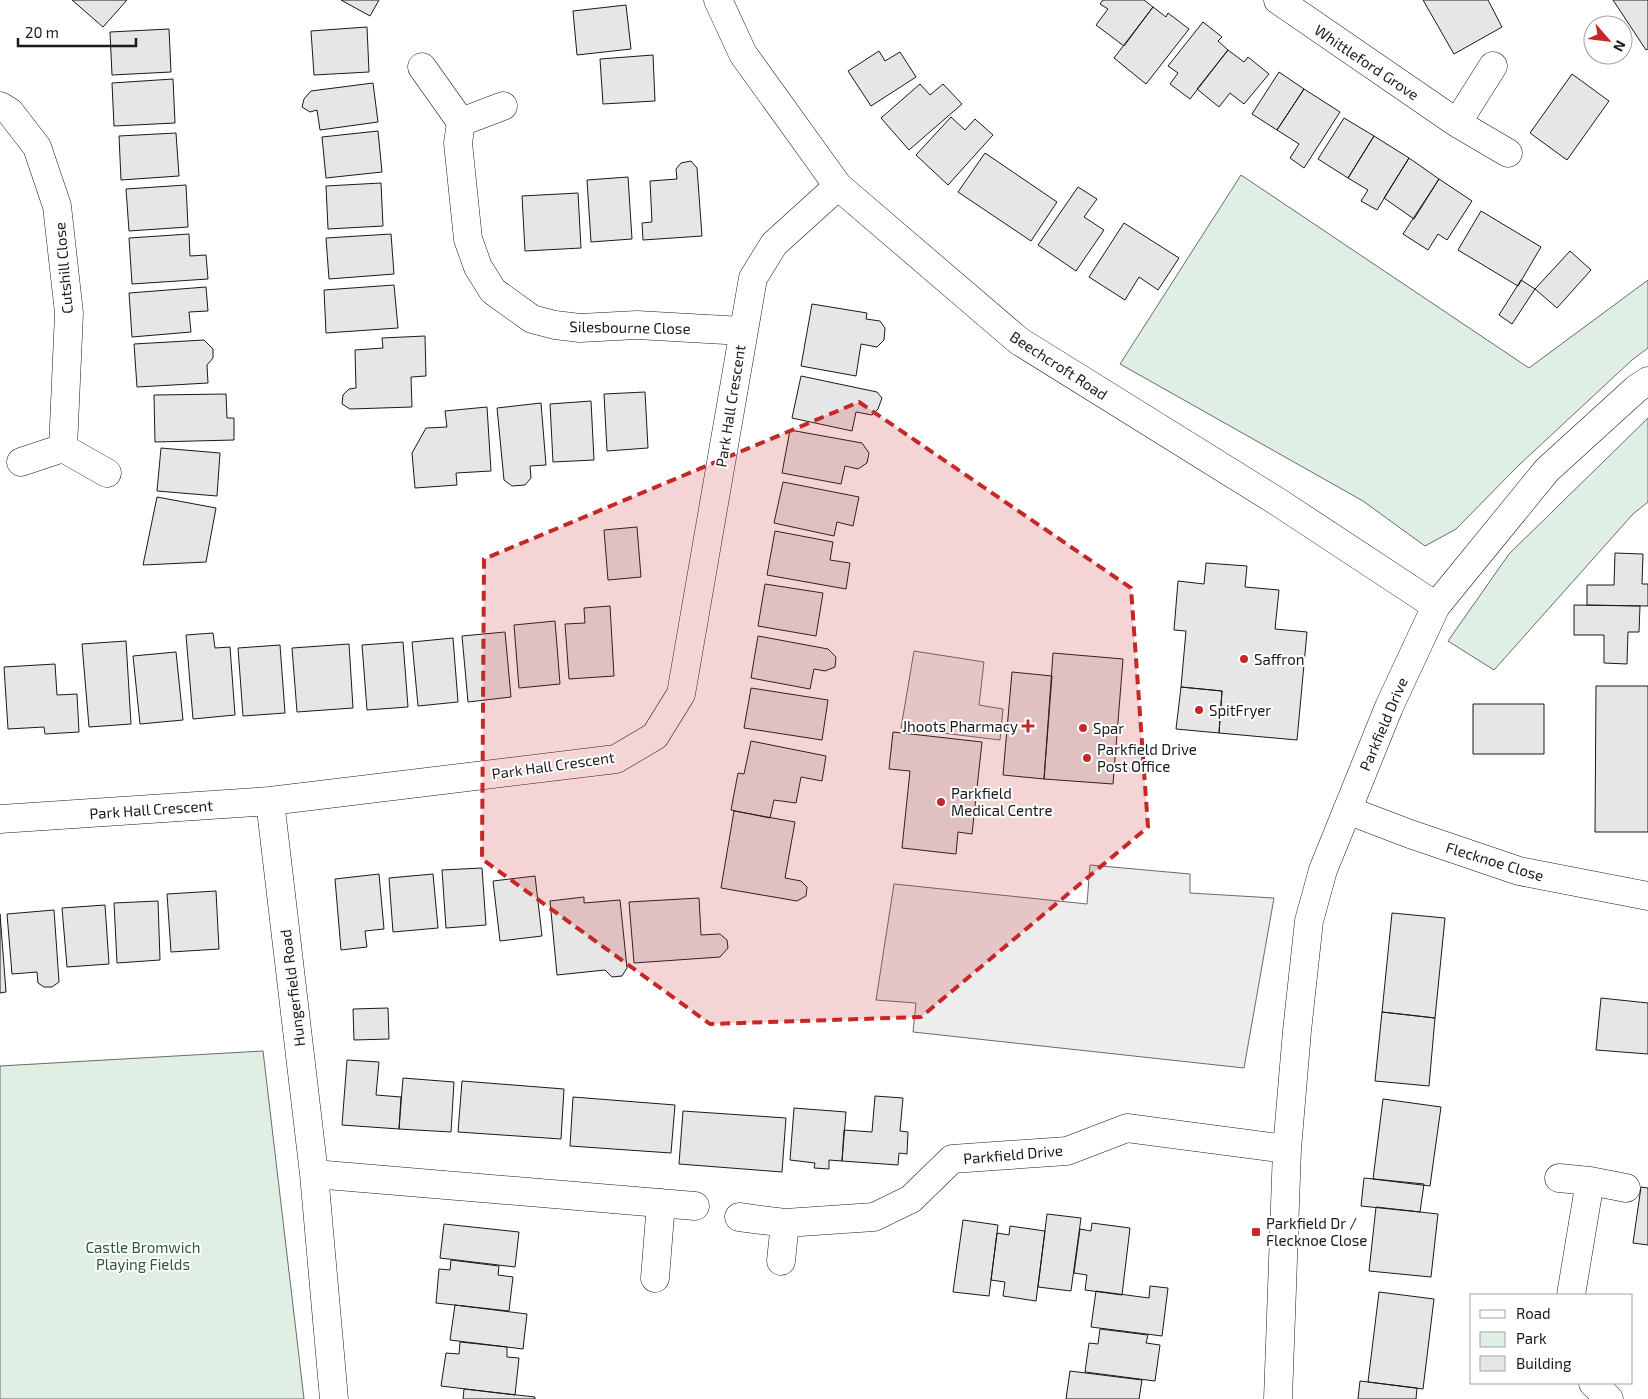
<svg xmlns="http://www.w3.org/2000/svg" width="1648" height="1399" font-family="'Exo 2',sans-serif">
	<rect width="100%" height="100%" fill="#fff"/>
	<!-- green -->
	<path fill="#e0efe3" stroke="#6a6a6a" d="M 1241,175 L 1529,368 L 1648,280 L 1648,348 L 1632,360 L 1519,465 L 1456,529 L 1425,546 L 1363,501 L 1120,364 Z
		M 1648,418 L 1648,502 L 1633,514 L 1494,670 L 1448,641 L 1509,554 Z
		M 263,1051 L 304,1399 L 0,1399 L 0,1066 Z"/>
	<!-- parking -->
	<path fill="#ededed" stroke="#6a6a6a" d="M 914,651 L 984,662 L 979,705 L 1003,709 L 1000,740 L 901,728 Z
		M 1090,865 L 1190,874 L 1190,893 L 1274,898 L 1244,1068 L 913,1032 L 916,1003 L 876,1000 L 894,884 L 1087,904 Z"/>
	<!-- building -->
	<path fill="#e6e6e6" stroke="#1a1a1a" d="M 72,0 L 127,0 L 103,27 Z
		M 341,0 L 379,0 L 370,16 Z
		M 1103,0 L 1144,0 L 1153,7 L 1124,46 L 1096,25 L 1108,9 L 1100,4 Z
		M 1423,0 L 1488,0 L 1502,27 L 1454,54 Z
		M 1613,0 L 1648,0 L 1648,49 L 1646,50 Z
		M 626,5 L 631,49 L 577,55 L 573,11 Z
		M 1153,7 L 1166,17 L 1168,13 L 1189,29 L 1146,84 L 1114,58 Z
		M 1203,22 L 1222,37 L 1218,41 L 1228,50 L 1190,99 L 1170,84 L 1178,73 L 1168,66 Z
		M 367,27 L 369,72 L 314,75 L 311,31 Z
		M 169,29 L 171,72 L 112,75 L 110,32 Z
		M 1228,50 L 1244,62 L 1248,57 L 1269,74 L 1244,104 L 1230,93 L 1219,107 L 1197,89 Z
		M 879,51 L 885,61 L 900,52 L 916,77 L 871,106 L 848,71 Z
		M 653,55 L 655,101 L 603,104 L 600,59 Z
		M 1279,72 L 1304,89 L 1277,130 L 1252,114 Z
		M 1572,74 L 1609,101 L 1567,160 L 1530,133 Z
		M 173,79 L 175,123 L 114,126 L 112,83 Z
		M 373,83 L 378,122 L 320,130 L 317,110 L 310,112 L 302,107 L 304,99 L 311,91 Z
		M 920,84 L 930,95 L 943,84 L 962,104 L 909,150 L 881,118 Z
		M 1304,89 L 1340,112 L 1304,168 L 1290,158 L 1299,144 L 1277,130 Z
		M 951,117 L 965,130 L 975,119 L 993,135 L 948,185 L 916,155 Z
		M 1344,118 L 1374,136 L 1348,178 L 1318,159 Z
		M 378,131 L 382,172 L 326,178 L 322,137 Z
		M 176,133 L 179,176 L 121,180 L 119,136 Z
		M 1374,136 L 1409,158 L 1377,210 L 1361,201 L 1368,190 L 1348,178 Z
		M 985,153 L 1057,202 L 1031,241 L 958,192 Z
		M 1409,158 L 1439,179 L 1414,219 L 1384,198 Z
		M 691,161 L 697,168 L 702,236 L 643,240 L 642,223 L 652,222 L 650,181 L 677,179 L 676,169 L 681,163 Z
		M 628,177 L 632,239 L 591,242 L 587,180 Z
		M 1439,179 L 1472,201 L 1447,240 L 1438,234 L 1428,250 L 1403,234 Z
		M 381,183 L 383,226 L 328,229 L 326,186 Z
		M 186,185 L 188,227 L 129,231 L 126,189 Z
		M 1078,187 L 1097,199 L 1084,217 L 1104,230 L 1076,271 L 1038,245 Z
		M 578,193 L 581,248 L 525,251 L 522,196 Z
		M 1481,211 L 1541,247 L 1518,286 L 1458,250 Z
		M 1124,223 L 1179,258 L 1158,290 L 1139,277 L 1125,300 L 1089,277 Z
		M 189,234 L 190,256 L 206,255 L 208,279 L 132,284 L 129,238 Z
		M 391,234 L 394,274 L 329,279 L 326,238 Z
		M 1570,251 L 1591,270 L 1557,308 L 1535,289 Z
		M 1521,280 L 1535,289 L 1512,324 L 1499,315 Z
		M 394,285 L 398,328 L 326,333 L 324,290 Z
		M 206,287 L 208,311 L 189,312 L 191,332 L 132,337 L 129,293 Z
		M 812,304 L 867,313 L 866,319 L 880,321 L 885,328 L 884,340 L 877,347 L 861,344 L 856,376 L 801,366 Z
		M 425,336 L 426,376 L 411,377 L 412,407 L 350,409 L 342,404 L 343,395 L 349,389 L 356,388 L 355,350 L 383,348 L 382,338 Z
		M 204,340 L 213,349 L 213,358 L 207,365 L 208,383 L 137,387 L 134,344 Z
		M 801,376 L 877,392 L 882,398 L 878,409 L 872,415 L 856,412 L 852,431 L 792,418 Z
		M 645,392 L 648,448 L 607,451 L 604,394 Z
		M 226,394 L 227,418 L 234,418 L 234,440 L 155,442 L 154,395 Z
		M 591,401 L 594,460 L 553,462 L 550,404 Z
		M 541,403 L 546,465 L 530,466 L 531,478 L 525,485 L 512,486 L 504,480 L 497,408 Z
		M 487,407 L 491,471 L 456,473 L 457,485 L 415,488 L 412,453 L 426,428 L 447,427 L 445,411 Z
		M 790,430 L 862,443 L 869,453 L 867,463 L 858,469 L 845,466 L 841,484 L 782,473 Z
		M 161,448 L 220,453 L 217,496 L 157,491 Z
		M 783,482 L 859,497 L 853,526 L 837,522 L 834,536 L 774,523 Z
		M 157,497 L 216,508 L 206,562 L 143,565 Z
		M 637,527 L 641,577 L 608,580 L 604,530 Z
		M 775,531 L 833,542 L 830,560 L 850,563 L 846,589 L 767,575 Z
		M 1615,553 L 1643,554 L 1642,584 L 1648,584 L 1648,606 L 1587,605 L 1587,585 L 1614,585 Z
		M 1206,563 L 1247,566 L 1245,587 L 1279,590 L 1275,629 L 1307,632 L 1297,740 L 1219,733 L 1222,691 L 1181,687 L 1186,631 L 1174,630 L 1178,581 L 1204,584 Z
		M 765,584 L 823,593 L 816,636 L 758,626 Z
		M 1574,605 L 1640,606 L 1639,632 L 1628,632 L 1627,664 L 1604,663 L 1604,635 L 1574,635 Z
		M 610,606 L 614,676 L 569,679 L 565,624 L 585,623 L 584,608 Z
		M 555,621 L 560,684 L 519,688 L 514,625 Z
		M 505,632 L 511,697 L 468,702 L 462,636 Z
		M 213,633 L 215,648 L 230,647 L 235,715 L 193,719 L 186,635 Z
		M 758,636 L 828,649 L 836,657 L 835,667 L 825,671 L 814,669 L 810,689 L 751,678 Z
		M 453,638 L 458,702 L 418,706 L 412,642 Z
		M 126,641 L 131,724 L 89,727 L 82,644 Z
		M 403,642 L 408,707 L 367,710 L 362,645 Z
		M 349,644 L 353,708 L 297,712 L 292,648 Z
		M 280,645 L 285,713 L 243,716 L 238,648 Z
		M 176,652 L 183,720 L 140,724 L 133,656 Z
		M 1053,653 L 1123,659 L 1113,784 L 1044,779 Z
		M 55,664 L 57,695 L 77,694 L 79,732 L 45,734 L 44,727 L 8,729 L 4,667 Z
		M 1012,672 L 1052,676 L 1044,779 L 1003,775 Z
		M 1596,686 L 1648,686 L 1648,832 L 1595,832 Z
		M 1181,687 L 1222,691 L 1219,733 L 1176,729 Z
		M 751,688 L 828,700 L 822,740 L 744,728 Z
		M 1473,704 L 1544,704 L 1544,754 L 1473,754 Z
		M 893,732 L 982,742 L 972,834 L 958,832 L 956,854 L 902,848 L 910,771 L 889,769 Z
		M 751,741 L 826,756 L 822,781 L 801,777 L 796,803 L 774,800 L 770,818 L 731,810 L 738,773 L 744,774 Z
		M 734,811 L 795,822 L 785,878 L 801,881 L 807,887 L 806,896 L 797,901 L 721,888 Z
		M 482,868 L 486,925 L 446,928 L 442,870 Z
		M 379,874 L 384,929 L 365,931 L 367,947 L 341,950 L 335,879 Z
		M 433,874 L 438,928 L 393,932 L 389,878 Z
		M 535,876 L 542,936 L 500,941 L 493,881 Z
		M 216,891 L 219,949 L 171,952 L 167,894 Z
		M 584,897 L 584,903 L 620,900 L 627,968 L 622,976 L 612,977 L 605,970 L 557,975 L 550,901 Z
		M 699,898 L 701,935 L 720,934 L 727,940 L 728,948 L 720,957 L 634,963 L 629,902 Z
		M 158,901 L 160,960 L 117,963 L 114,903 Z
		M 105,905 L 109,964 L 67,967 L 62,908 Z
		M 54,910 L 59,982 L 52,987 L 44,987 L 38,983 L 37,972 L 12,974 L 7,914 Z
		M 1392,913 L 1445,918 L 1435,1018 L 1382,1012 Z
		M 0,914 L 6,992 L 0,993 Z
		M 1601,998 L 1648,1003 L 1648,1054 L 1596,1050 Z
		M 388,1008 L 389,1039 L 354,1040 L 353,1009 Z
		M 1382,1012 L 1435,1018 L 1429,1086 L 1375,1081 Z
		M 347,1060 L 379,1062 L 376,1095 L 401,1097 L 399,1129 L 342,1125 Z
		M 403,1078 L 454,1082 L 451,1132 L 399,1129 Z
		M 462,1081 L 564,1089 L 561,1139 L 458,1132 Z
		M 875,1096 L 903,1098 L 900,1131 L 908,1132 L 907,1154 L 899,1153 L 898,1165 L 842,1161 L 844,1130 L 872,1132 Z
		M 573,1097 L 675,1105 L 671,1153 L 570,1146 Z
		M 1383,1099 L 1441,1107 L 1430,1186 L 1373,1179 Z
		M 794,1108 L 846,1112 L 842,1161 L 829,1160 L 829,1169 L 814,1168 L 815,1163 L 790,1160 Z
		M 683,1111 L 786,1118 L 782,1172 L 679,1164 Z
		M 1364,1178 L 1424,1184 L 1420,1212 L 1361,1206 Z
		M 1641,1187 L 1648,1188 L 1648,1245 L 1633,1243 Z
		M 1376,1207 L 1438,1214 L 1431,1277 L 1369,1271 Z
		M 1047,1214 L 1081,1218 L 1071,1291 L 1038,1287 Z
		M 963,1220 L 998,1225 L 989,1296 L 953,1292 Z
		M 1092,1223 L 1130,1228 L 1122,1295 L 1085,1290 L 1087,1275 L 1074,1273 L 1080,1229 L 1091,1231 Z
		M 444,1224 L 519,1232 L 515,1267 L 440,1258 Z
		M 1010,1226 L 1045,1231 L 1036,1301 L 1003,1296 L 1005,1282 L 991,1280 L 997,1233 L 1009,1235 Z
		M 451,1260 L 499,1266 L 498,1275 L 513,1277 L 509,1311 L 436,1303 L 439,1269 L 450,1270 Z
		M 1150,1286 L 1168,1288 L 1162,1336 L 1091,1327 L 1096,1291 L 1149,1298 Z
		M 1379,1292 L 1434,1299 L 1423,1389 L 1368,1382 Z
		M 455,1305 L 527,1314 L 523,1349 L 450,1340 Z
		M 1100,1329 L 1148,1335 L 1146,1343 L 1160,1345 L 1155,1381 L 1085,1372 L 1089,1343 L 1098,1344 Z
		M 460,1342 L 507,1347 L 507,1357 L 519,1358 L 515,1395 L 441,1386 L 446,1353 L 459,1354 Z
		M 1070,1371 L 1142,1380 L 1139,1399 L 1066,1399 Z
		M 1360,1381 L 1417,1388 L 1416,1399 L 1358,1399 Z
		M 464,1389 L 535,1397 L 535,1399 L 463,1399 Z"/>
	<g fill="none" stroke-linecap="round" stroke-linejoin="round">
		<defs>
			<path id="minor" d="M 718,0 L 743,54 L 838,186 L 1019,341 L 1278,502 L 1436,606
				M 1278,0 L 1457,123 L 1508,153
				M 422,67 L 461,122 L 503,106
				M 0,106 L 10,112 L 37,147 L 57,206 L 69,313 L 63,448
				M 461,122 L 458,143 L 468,239 L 478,267 L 493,291 L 532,319 L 555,325 L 580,328 L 637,325 L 743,331
				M 1457,123 L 1493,66
				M 21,462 L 63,448 L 107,473
				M 270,801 L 314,1174 L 334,1399
				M 1347,810 L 1410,834 L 1519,871 L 1648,896
				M 0,819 L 270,801 L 616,759 L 655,736 L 681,694 L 753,278 L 774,244 L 838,186
				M 314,1174 L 695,1206
				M 1559,1178 L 1590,1181 L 1626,1188
				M 739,1217 L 785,1223 L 874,1217 L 911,1199 L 952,1159 L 1067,1151 L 1127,1128 L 1287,1149
				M 781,1261 L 785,1223
				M 655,1278 L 661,1203
				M 1571,1295 L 1590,1181
				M 1593,1383 L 1609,1399
				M 1278,1399 L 1287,1149 L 1297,1031 L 1309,921 L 1323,870 L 1389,707 L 1436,606 L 1547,470 L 1636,389 L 1648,381"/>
		</defs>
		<!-- minor casing -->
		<use href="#minor" stroke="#1a1a1a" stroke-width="29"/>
		<!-- minor -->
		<use href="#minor" stroke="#fff" stroke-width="28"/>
	</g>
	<!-- marked area -->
	<path fill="#c62828" fill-opacity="0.2" stroke="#c62828" stroke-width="4" stroke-dasharray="10 6" stroke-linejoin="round" d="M 859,402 L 1131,588 L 1148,827 L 921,1017 L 710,1024 L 482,859 L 484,559 Z"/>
	<!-- markers -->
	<g fill="#c62828" stroke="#fff" stroke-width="2">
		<circle cx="1244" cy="659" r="5"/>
		<circle cx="1199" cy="710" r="5"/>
		<path d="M1025.5 718.5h5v5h5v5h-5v5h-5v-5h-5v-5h5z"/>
		<circle cx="1083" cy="728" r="5"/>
		<circle cx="1087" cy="758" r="5"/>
		<circle cx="941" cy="802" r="5"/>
		<rect x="1251" y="1227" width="10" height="10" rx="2.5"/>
	</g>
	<g text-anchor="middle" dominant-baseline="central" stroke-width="4" stroke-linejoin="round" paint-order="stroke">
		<!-- street labels -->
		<g font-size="15" fill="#1a1a1a" stroke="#fff">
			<text transform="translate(1367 62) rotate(34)">Whittleford Grove</text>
			<text transform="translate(63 268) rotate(-95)">Cutshill Close</text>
			<text transform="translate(630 327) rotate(1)">Silesbourne Close</text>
			<text transform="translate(1059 365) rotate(33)">Beechcroft Road</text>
			<text transform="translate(730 406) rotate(-81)">Park Hall Crescent</text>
			<text transform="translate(1383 724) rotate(-67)">Parkfield Drive</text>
			<text transform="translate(553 765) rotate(-8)">Park Hall Crescent</text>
			<text transform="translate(151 809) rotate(-4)">Park Hall Crescent</text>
			<text transform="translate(1495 861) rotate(17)">Flecknoe Close</text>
			<text transform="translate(292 988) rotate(-97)">Hungerfield Road</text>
			<text transform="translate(1013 1154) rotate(-5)">Parkfield Drive</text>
		</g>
		<!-- poi labels -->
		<g font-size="15" fill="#1a1a1a" stroke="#fff" text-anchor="start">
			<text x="1254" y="659">Saffron</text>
			<text x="1209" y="710">SpitFryer</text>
			<text x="1018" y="726" text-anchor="end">Jhoots Pharmacy</text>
			<text x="1093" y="728">Spar</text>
			<text x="1097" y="749">Parkfield Drive<tspan x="1097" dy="17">Post Office</tspan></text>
			<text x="951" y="793">Parkfield<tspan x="951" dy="17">Medical Centre</tspan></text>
			<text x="1266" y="1223">Parkfield Dr /<tspan x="1266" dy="17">Flecknoe Close</tspan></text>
		</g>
		<!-- park labels -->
		<g font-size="15" fill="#2b5a34" stroke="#fff">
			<text x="143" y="1247">Castle Bromwich<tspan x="143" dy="17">Playing Fields</tspan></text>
		</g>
	</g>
	<!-- legend -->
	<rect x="1470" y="1294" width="162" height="90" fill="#ffffff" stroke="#a3a3a3"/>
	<rect x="1480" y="1310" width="25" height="8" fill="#ffffff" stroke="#a3a3a3"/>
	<text x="1516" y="1319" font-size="15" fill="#1a1a1a">Road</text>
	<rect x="1480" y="1332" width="25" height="15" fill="#e0efe3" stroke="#a3a3a3"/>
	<text x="1516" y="1344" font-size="15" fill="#1a1a1a">Park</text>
	<rect x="1480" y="1356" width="25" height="15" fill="#e6e6e6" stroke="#a3a3a3"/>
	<text x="1516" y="1369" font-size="15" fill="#1a1a1a">Building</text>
	<!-- north arrow -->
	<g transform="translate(1608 40) rotate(118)"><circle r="24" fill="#ffffff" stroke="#a3a3a3"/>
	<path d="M0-4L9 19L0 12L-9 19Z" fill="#c62828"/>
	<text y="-8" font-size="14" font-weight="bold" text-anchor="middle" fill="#1a1a1a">N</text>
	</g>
	<!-- scale -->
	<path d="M18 38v8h118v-8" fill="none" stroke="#1a1a1a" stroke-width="2.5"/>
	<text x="25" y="38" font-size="15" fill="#1a1a1a" stroke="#ffffff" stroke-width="4" paint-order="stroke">20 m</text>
</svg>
